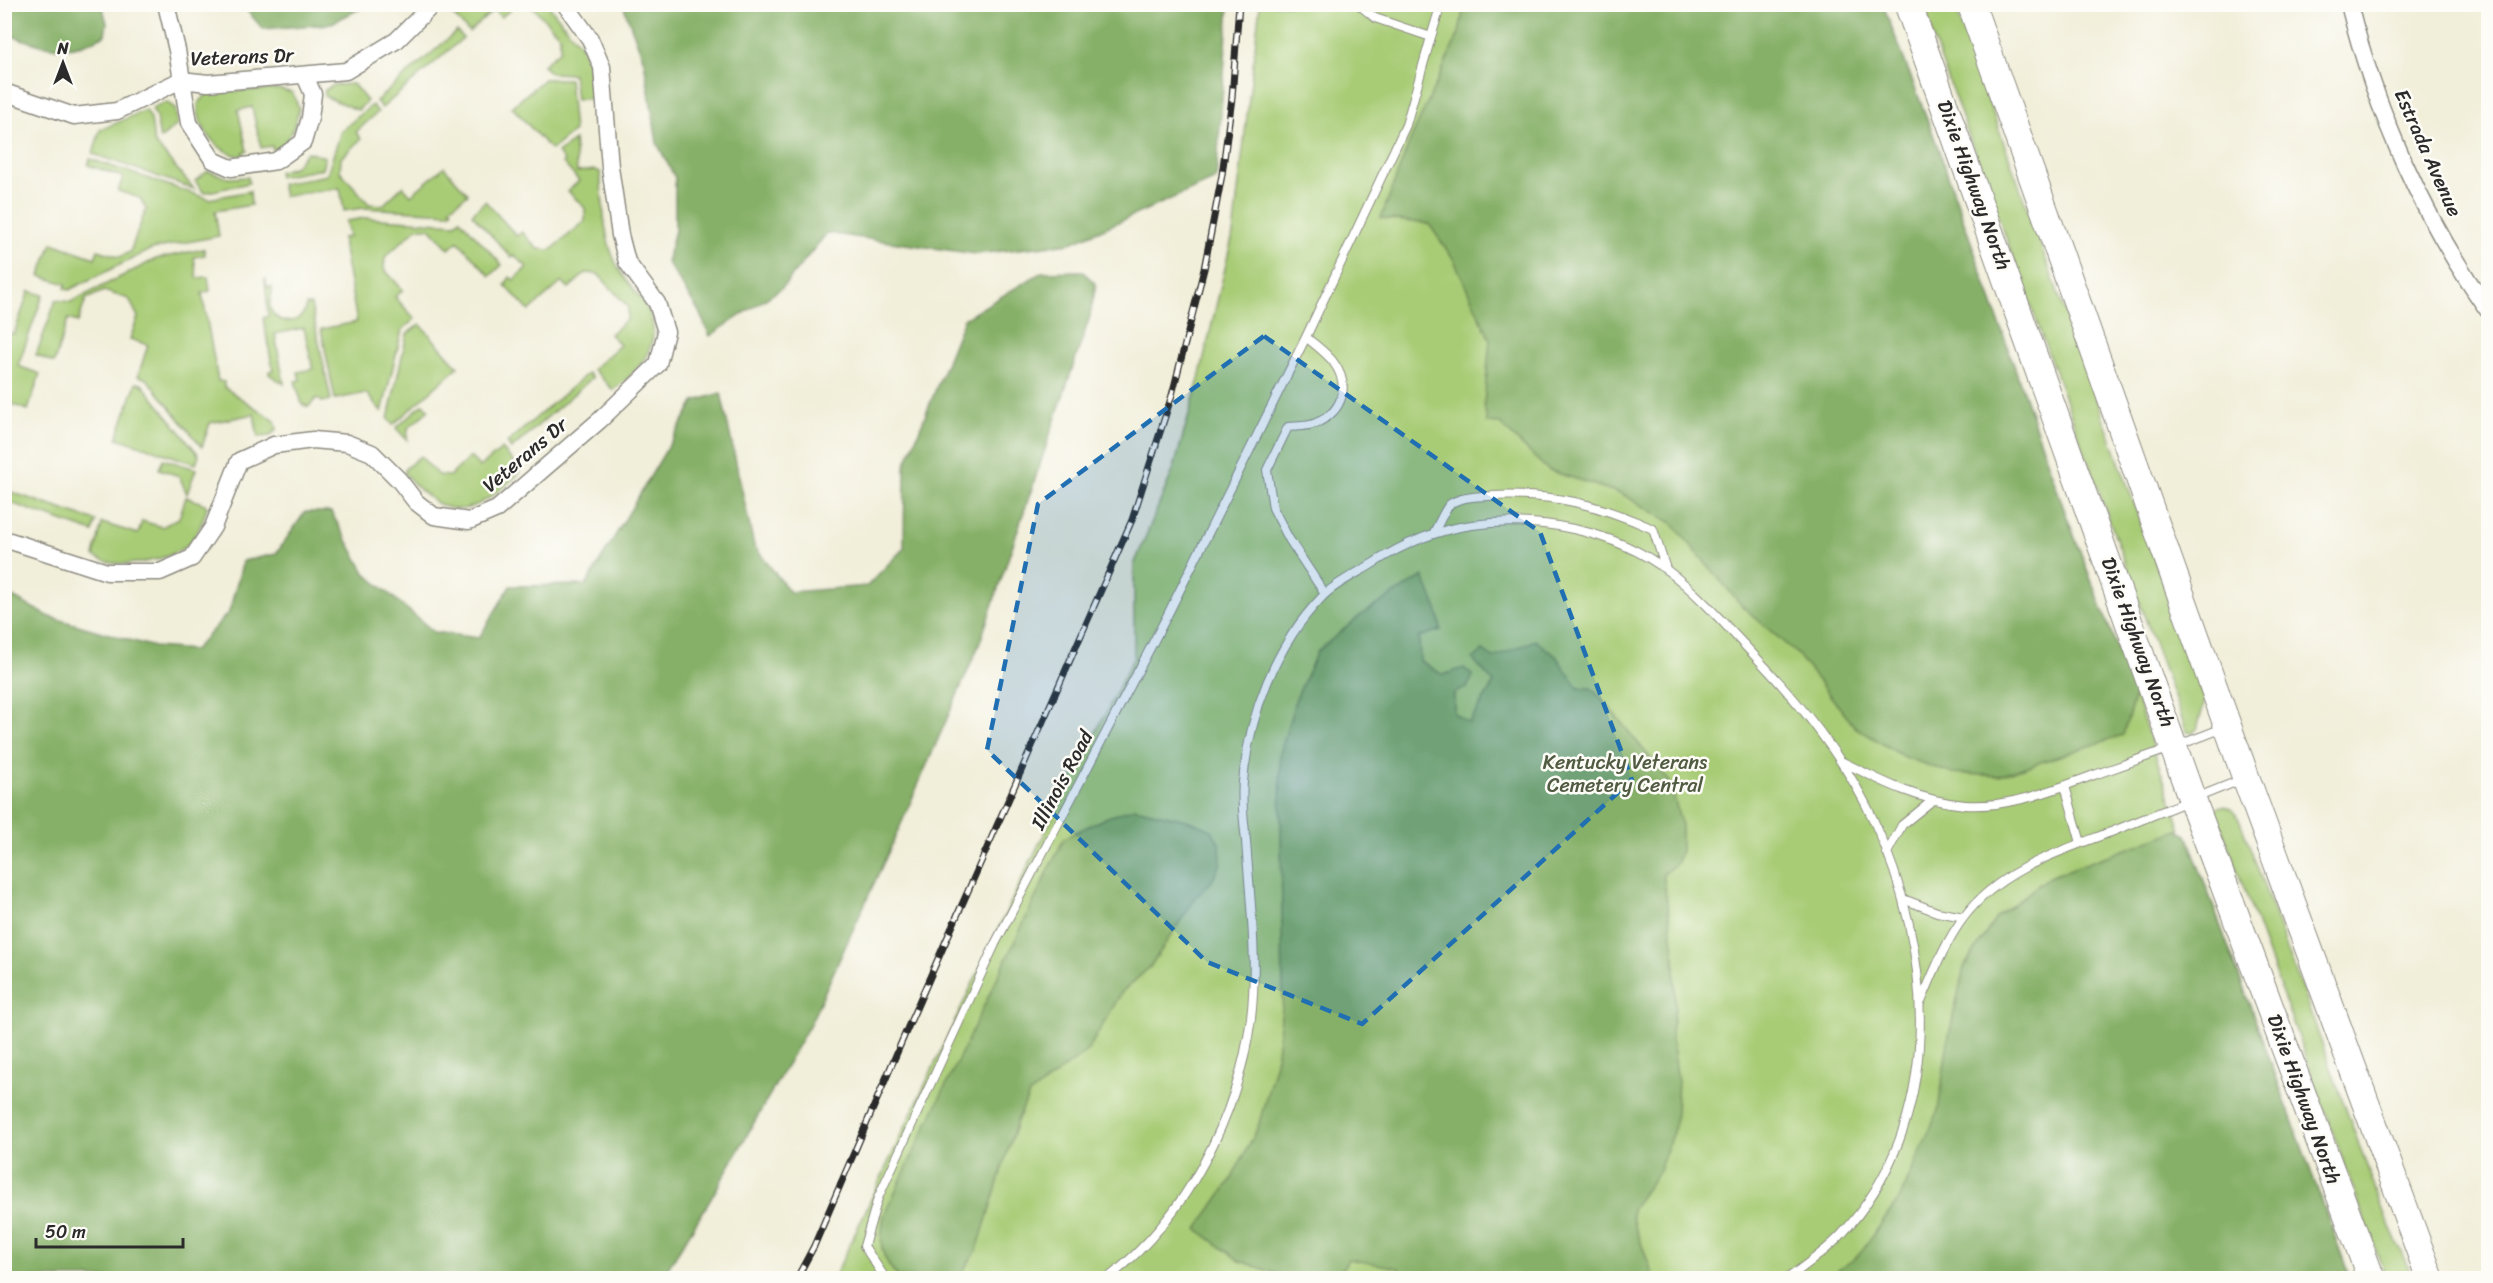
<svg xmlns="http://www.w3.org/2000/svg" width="2493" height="1283" font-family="Sriracha,sans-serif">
	<rect width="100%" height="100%" fill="#fdfcf7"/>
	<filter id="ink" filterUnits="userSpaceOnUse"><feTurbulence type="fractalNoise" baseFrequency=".0167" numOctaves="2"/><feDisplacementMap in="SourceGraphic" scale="12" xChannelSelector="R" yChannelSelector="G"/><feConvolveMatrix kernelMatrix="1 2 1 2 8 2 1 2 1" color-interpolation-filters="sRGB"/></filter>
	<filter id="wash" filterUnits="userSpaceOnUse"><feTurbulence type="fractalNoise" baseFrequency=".008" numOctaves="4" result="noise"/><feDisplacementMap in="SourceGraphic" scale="24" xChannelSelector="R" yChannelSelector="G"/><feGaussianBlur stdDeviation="1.35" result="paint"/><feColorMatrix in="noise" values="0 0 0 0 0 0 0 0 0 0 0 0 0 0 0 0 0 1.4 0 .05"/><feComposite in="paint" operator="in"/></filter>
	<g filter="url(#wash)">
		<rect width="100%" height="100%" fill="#f1eed9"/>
		<!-- green -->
		<path fill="#a8cc76" stroke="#6a7c50" stroke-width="1.5" d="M 450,5 L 450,4 L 517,5 L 501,17 L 494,10 L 469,32 L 450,12 Z
			M 531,5 L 548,5 L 583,48 L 589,65 L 592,98 L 576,100 L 573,74 L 550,73 L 543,65 L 560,50 L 560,36 Z
			M 1260,5 L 1883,5 L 1939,150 L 2065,512 L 2135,695 L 2182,833 L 2187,835 L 2350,1278 L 834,1278 L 1027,868 L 1134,657 L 1134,565 L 1174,468 L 1199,379 L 1233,234 Z
			M 1921,5 L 1954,5 L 2205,700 L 2197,729 L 2192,733 L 2187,732 L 2185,727 Z
			M 457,31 L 463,38 L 382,108 L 376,101 Z
			M 544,79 L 569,79 L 574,131 L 551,150 L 512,107 Z
			M 353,84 L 367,101 L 358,110 L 324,96 L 325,90 L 334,85 Z
			M 279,89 L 293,93 L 299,109 C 295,125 290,144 273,150 L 272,146 L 261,148 L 252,107 L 238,110 L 247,151 L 243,152 L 244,156 C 220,156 196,128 198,104 L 206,95 L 213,92 Z
			M 166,102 L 175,108 L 178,124 L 160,139 L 156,117 L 152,108 Z
			M 372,105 L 378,112 L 356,132 L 361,139 L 341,158 L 340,171 L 369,204 L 383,205 L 403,186 L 411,195 L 444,167 L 468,194 L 450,208 L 452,211 L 449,213 L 363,208 L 344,211 L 340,188 L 284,196 L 281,184 L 327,175 L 341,131 Z
			M 146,110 L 151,119 L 154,142 L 194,189 L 93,154 L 100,130 Z
			M 574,140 L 577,172 L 596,170 L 600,172 C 603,201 603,233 614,259 C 621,277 635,289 645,305 C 667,339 641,370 613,390 L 593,369 L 620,345 L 610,334 L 627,319 L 628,307 L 598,274 L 586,273 L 569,288 L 562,282 L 529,311 L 505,285 L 510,277 L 514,280 L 527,267 L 514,255 L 511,257 L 472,214 L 485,201 L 517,236 L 522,232 L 538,249 L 551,250 L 585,221 L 585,208 L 568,191 L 579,181 L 563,163 L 564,161 L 558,153 Z
			M 307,152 L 325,157 L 322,169 L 279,177 L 278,172 L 294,167 Z
			M 90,159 L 209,199 L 250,191 L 251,205 L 215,211 L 219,236 L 152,249 L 69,290 L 65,289 L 66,284 L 40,276 L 52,243 L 95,258 L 98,250 L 120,257 L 130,252 L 146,209 L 140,198 L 118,191 L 123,177 L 88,165 Z
			M 208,171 L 228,178 L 248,177 L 249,183 L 204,193 L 195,181 Z
			M 365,218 L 455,224 L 460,219 L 502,265 L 490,276 L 458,241 L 449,249 L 430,228 L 417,228 L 385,257 L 384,269 L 403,290 L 395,297 L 415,319 L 402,330 L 382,412 L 366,393 L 335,399 L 321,329 L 357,322 L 342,238 L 349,237 L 346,221 Z
			M 204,249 L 205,255 L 194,257 L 197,278 L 208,277 L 210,291 L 202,293 L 218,381 L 224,382 L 224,387 L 275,421 L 277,429 L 270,436 L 258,437 L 254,414 L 210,423 L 202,447 L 147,379 L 138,376 L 148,345 L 130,339 L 138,317 L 129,299 L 104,291 L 86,299 L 78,322 L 68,319 L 54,363 L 36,355 L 56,300 L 71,302 L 156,259 Z
			M 265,278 L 267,287 L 272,287 C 274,295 267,301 271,310 C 279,327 304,324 306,305 L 311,305 L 331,400 L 322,402 L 317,398 L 308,407 L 302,404 L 295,381 L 300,380 L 298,372 L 313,369 L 304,328 L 275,334 L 284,384 L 269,374 L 269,371 L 273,370 L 263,318 L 268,316 Z
			M 29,291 L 43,295 L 18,366 L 40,374 L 28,410 L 5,402 L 4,331 L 14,334 Z
			M 420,324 L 458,367 L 393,425 L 388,419 L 407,334 Z
			M 588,373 L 592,378 L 511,449 L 507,443 Z
			M 136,383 L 142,384 L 199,455 L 196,464 L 117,438 Z
			M 423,404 L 429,410 L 408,428 L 407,440 L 396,428 Z
			M 502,449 L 519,468 L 519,474 C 470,516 451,526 404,473 L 405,469 L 420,456 L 438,475 L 450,476 L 470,457 L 480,467 Z
			M 163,459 L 196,469 L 187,494 L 179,476 L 159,469 Z
			M 5,490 L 96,521 L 93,532 L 5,501 Z
			M 186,497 L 205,504 L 207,507 C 204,518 199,532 191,541 C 174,561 116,572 94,556 L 102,523 L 138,534 L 142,521 L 162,527 L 179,518 Z
			M 2221,806 C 2231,806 2235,813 2240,821 L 2386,1218 L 2413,1278 L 2386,1278 L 2215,809 Z"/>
		<!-- forest -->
		<path fill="#86b067" stroke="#586e49" stroke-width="1.5" d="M 4,5 L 102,5 L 107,23 L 105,35 C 64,58 46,46 5,34 Z
			M 242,5 L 367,5 L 330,24 L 263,29 Z
			M 623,5 L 1229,5 L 1216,179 L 1071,243 L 976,254 L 827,233 L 782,288 L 710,336 L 698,310 L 667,262 L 675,230 L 675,178 L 657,143 L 644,61 Z
			M 1464,5 L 1883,5 L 1939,150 L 2065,512 L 2135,695 L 2123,735 L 1999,776 L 1951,773 L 1904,757 L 1855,727 L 1797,654 L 1742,606 L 1672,523 L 1622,494 L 1548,470 L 1500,424 L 1487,423 L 1484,404 L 1490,340 L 1454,260 L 1429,224 L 1381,218 L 1409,143 L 1459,33 Z
			M 1082,271 L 1096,284 L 1090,316 L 979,645 L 898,831 L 811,1022 L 709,1202 L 662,1278 L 5,1278 L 5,593 L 50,617 L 154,647 L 194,650 L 229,612 L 243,561 L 276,554 L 305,512 L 331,512 L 366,574 L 434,632 L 479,638 L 510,586 L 586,585 L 695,401 L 721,393 L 754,546 L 790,592 L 867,586 L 904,548 L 905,466 L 964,319 L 1042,272 Z
			M 1423,576 L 1438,612 L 1441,630 L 1419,637 L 1420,661 L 1443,675 L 1464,668 L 1473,676 L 1467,688 L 1454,693 L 1454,713 L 1469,723 L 1494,683 L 1473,659 L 1483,651 L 1493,658 L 1535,640 L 1556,656 L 1578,688 L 1591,688 L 1602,699 L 1670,782 L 1681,823 L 1681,851 L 1677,863 L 1663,874 L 1675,957 L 1675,1008 L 1671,1032 L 1678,1081 L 1675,1126 L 1659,1171 L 1632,1209 L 1632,1218 L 1654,1278 L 1397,1278 L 1399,1268 L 1348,1259 L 1337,1278 L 1289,1278 L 1240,1261 L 1197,1229 L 1231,1180 L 1258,1127 L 1276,1062 L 1283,999 L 1280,754 L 1295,701 L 1317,652 L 1362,614 Z
			M 1135,808 L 1190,821 L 1212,830 L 1220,845 L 1221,863 L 1212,881 L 1197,896 L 1150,967 L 1122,992 L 1088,1050 L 1029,1095 L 1017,1121 L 977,1250 L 958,1278 L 899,1278 C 879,1256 879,1243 884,1215 L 1064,838 L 1105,818 Z
			M 2178,830 L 2187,835 L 2350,1278 L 1827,1278 L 1857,1257 L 1900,1198 L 1938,1111 L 1948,1040 L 1964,967 L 1996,918 L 2049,877 Z"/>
	</g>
	<g filter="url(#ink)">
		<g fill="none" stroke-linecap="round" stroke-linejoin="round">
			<defs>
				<path id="service" d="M 1431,37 L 1441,4
					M 1306,337 C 1315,345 1327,353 1334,363 C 1351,387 1342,412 1316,423 C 1308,427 1296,426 1288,427 L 1267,470 L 1273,508 L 1289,539 L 1325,594
					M 1434,532 C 1439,524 1444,510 1450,504 C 1460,497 1480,496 1491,496 C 1552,493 1598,504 1653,529 L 1666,569
					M 1841,761 C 1881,781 1919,801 1965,805 C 2010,808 2053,790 2094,775 C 2137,760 2181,745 2223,728
					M 2065,786 L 2081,843
					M 1887,853 L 1902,825 L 1933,800
					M 1903,899 L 1937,912 L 1964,917
					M 1921,1002 C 1933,974 1945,942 1964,917 C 2001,868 2062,851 2116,830 C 2158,813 2200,796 2243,779
					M 885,1278 L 864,1246 L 878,1198 L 995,944 L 1167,616 L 1306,337 L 1406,125 L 1431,37 L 1375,18 L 1358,4
					M 1108,1278 C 1187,1217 1238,1116 1251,1018 C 1258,960 1250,900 1246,841 C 1244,822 1241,802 1243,782 C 1249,715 1275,645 1323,596 C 1336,583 1356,574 1372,564 C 1403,544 1435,530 1472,525 C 1538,516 1614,530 1668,571 C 1699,594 1725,625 1752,653 C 1800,703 1844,757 1873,819 C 1935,951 1946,1122 1841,1235 C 1826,1251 1806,1265 1788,1278"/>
				<path id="minor" d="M 166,4 L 177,50 L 189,123 L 213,160 L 231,168 L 276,161 L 303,142 L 310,118 L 313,94 L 305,76
					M 2349,4 C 2376,112 2424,220 2488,310
					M 4,92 L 74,116 L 117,111 L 181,80 L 208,83 L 346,71 L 397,40 L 433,4
					M 4,539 L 107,572 L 160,572 L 192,558 L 213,527 L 239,461 L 274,445 L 313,440 L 347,443 L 372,453 L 399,480 L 416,502 L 434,516 L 469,521 L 497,509 L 600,420 L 658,364 L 666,332 L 657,303 L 627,262 L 620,235 L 610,167 L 602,67 L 590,39 L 565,4"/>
				<path id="trunk" d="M 1908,4 L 2192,799 L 2371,1278
					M 1971,4 L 2246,778 L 2430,1278"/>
			</defs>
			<!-- service casing -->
			<use href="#service" stroke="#8e8c82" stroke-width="10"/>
			<!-- minor casing -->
			<use href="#minor" stroke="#8e8c82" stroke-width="19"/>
			<!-- trunk casing -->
			<use href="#trunk" stroke="#8e8c82" stroke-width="29"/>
			<!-- service -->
			<use href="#service" stroke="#fff" stroke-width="8"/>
			<!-- minor -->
			<use href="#minor" stroke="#fff" stroke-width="16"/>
			<!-- trunk -->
			<use href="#trunk" stroke="#fff" stroke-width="27"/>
			<defs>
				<path id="rail" d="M 797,1278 L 814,1246 L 911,1020 L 1132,520 L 1172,395 L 1204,269 L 1222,175 L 1232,98 L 1239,4"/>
			</defs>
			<!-- rail casing -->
			<use href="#rail" stroke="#2b2b2b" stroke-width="7"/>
			<!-- rail -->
			<use href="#rail" stroke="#fdfcf7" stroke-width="4.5" stroke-dasharray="14" stroke-linecap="butt"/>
		</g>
	</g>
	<!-- marked area -->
	<path fill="#1f6fb2" fill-opacity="0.2" stroke="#1f6fb2" stroke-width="4.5" stroke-dasharray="12 8" stroke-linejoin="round" d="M 1264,336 L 1540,532 L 1632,780 L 1362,1024 L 1207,962 L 987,750 L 1038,504 Z"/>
	<g text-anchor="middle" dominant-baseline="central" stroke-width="5" stroke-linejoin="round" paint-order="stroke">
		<!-- street labels -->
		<g font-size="20" fill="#2b2b2b" stroke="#fdfcf7">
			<text transform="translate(242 57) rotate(-2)">Veterans Dr</text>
			<text transform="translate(2428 153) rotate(66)">Estrada Avenue</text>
			<text transform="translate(1974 185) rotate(70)">Dixie Highway North</text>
			<text transform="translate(525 455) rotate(-40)">Veterans Dr</text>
			<text transform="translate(2138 642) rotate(70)">Dixie Highway North</text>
			<text transform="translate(1062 780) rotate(-62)">Illinois Road</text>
			<text transform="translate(2304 1099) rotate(70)">Dixie Highway North</text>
		</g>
		<!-- park labels -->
		<g font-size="20" fill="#505b42" stroke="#fdfcf7">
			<text x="1625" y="762">Kentucky Veterans<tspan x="1625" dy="23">Cemetery Central</tspan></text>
		</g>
	</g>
	<!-- margin -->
	<rect width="2493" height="1283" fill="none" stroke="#fdfcf7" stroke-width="24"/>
	<!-- north arrow -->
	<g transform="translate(63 63)" stroke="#fdfcf7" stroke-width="4.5" paint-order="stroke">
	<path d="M0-4.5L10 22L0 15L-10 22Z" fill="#2b2b2b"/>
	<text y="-9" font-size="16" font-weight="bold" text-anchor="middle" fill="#2b2b2b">N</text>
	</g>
	<!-- scale -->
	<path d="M36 1238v9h147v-9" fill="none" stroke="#2b2b2b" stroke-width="3"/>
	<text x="45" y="1238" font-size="18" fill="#2b2b2b" stroke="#fdfcf7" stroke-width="4.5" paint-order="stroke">50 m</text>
</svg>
